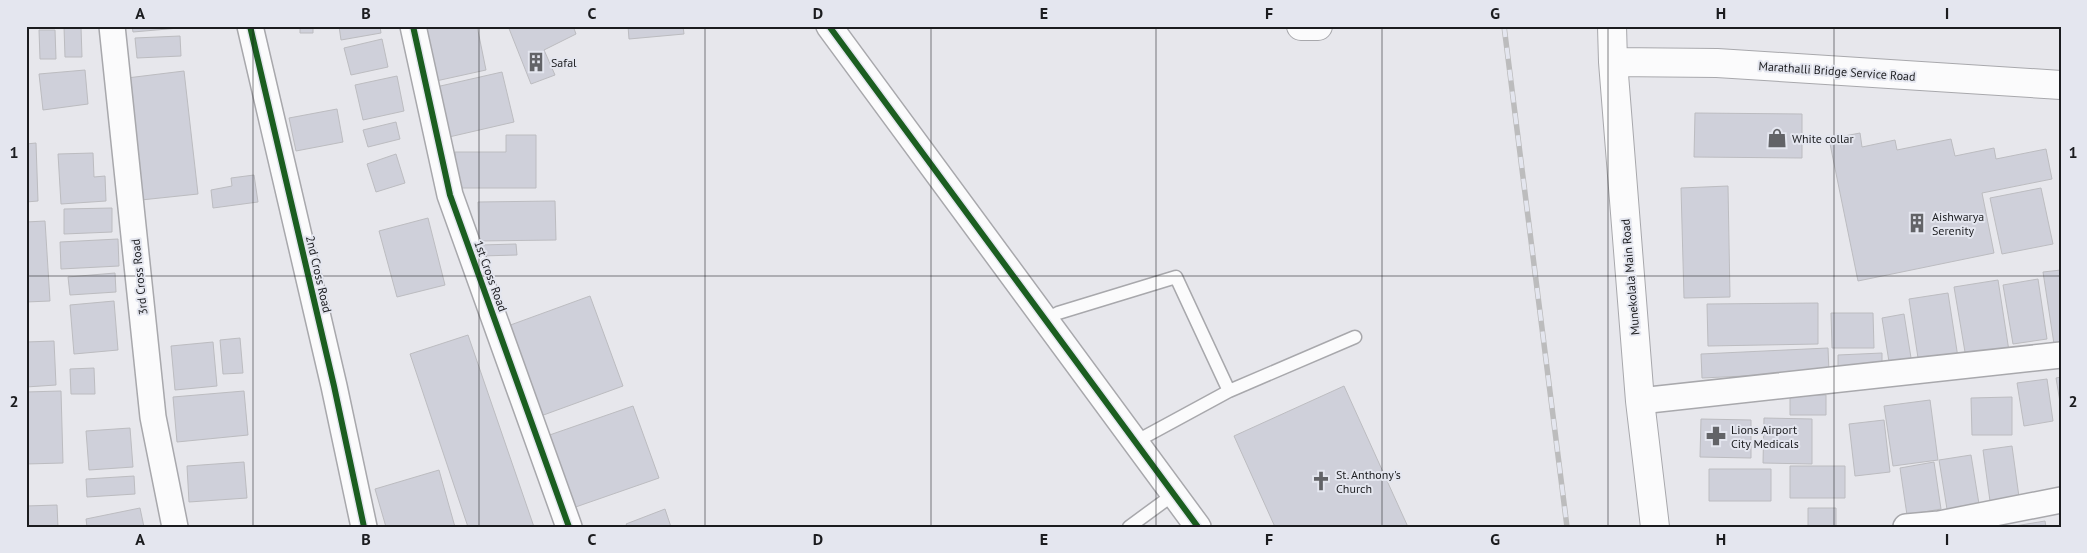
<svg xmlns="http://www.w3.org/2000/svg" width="2087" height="553" font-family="'PT Sans',sans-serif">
	<rect width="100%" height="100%" fill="#e7e7ec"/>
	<!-- building -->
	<path fill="#cfd0da" stroke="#bcbcc0" d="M 132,26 L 179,26 L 179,28 L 133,32 Z
		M 300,26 L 313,26 L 313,33 L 300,33 Z
		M 339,26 L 380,26 L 381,33 L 341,40 Z
		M 424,26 L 477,26 L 486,70 L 436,81 Z
		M 508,26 L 573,26 L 576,34 L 544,50 L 555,75 L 531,84 Z
		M 628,26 L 683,26 L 684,34 L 629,39 Z
		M 64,27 L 81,27 L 82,57 L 65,57 Z
		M 39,30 L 55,30 L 56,59 L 40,59 Z
		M 180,36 L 181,56 L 137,58 L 135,38 Z
		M 382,39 L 388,67 L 351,75 L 344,48 Z
		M 85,70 L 88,104 L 43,110 L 39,74 Z
		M 184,71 L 198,194 L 141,200 L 127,78 Z
		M 502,72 L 514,122 L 449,137 L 436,87 Z
		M 397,76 L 404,111 L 363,120 L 355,85 Z
		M 337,109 L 343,142 L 296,151 L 289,118 Z
		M 1695,113 L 1802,114 L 1802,158 L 1694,157 Z
		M 396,122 L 400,139 L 368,147 L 363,130 Z
		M 1860,133 L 1862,147 L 1895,140 L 1897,150 L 1951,139 L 1955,156 L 1994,148 L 1996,159 L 2046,149 L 2052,179 L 1982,193 L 1994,253 L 1858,281 L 1829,139 Z
		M 506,135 L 536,135 L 536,188 L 455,188 L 455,152 L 506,152 Z
		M 36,143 L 38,201 L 26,202 L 26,144 Z
		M 93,153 L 94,177 L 105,176 L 106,201 L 61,204 L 58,154 Z
		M 396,154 L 405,183 L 376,192 L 367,164 Z
		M 254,175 L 258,202 L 213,208 L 211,190 L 232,186 L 231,178 Z
		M 1728,186 L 1730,297 L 1684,298 L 1681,188 Z
		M 2041,188 L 2053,244 L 2002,254 L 1990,198 Z
		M 555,201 L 556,240 L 479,241 L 478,202 Z
		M 112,208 L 112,232 L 64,234 L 64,209 Z
		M 428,218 L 445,285 L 397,297 L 379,231 Z
		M 45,221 L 50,301 L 26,302 L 26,222 Z
		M 118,239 L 119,266 L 61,269 L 60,242 Z
		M 516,244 L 517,255 L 481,256 L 481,245 Z
		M 2061,270 L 2061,343 L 2054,344 L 2043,272 Z
		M 115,273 L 116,292 L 70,295 L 68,277 Z
		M 2038,279 L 2047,339 L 2013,344 L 2003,285 Z
		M 1998,280 L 2009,351 L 1966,358 L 1954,287 Z
		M 1948,293 L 1959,364 L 1920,371 L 1909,299 Z
		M 590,296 L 623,386 L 538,417 L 505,327 Z
		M 114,301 L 118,350 L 74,354 L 70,305 Z
		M 1818,303 L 1818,344 L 1708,346 L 1707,304 Z
		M 1831,313 L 1873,313 L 1874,348 L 1832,348 Z
		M 1904,314 L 1912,364 L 1890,368 L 1882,318 Z
		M 468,335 L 534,527 L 468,527 L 410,354 Z
		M 240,338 L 243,373 L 223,374 L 220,340 Z
		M 54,341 L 56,385 L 26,387 L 26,342 Z
		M 213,342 L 217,386 L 175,390 L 171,346 Z
		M 1828,348 L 1829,372 L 1702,378 L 1701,354 Z
		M 1882,353 L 1882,368 L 1838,370 L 1838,355 Z
		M 94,368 L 95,394 L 71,394 L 70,369 Z
		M 2061,377 L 2061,408 L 2056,378 Z
		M 2047,379 L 2053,421 L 2024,426 L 2017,383 Z
		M 1344,386 L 1408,527 L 1275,527 L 1234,436 Z
		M 61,391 L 63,463 L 26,464 L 26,392 Z
		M 244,391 L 248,435 L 177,442 L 173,397 Z
		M 1790,395 L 1826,395 L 1826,415 L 1790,415 Z
		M 2012,397 L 2012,435 L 1972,435 L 1971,398 Z
		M 1930,400 L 1938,460 L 1893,466 L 1884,406 Z
		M 633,406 L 659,478 L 567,510 L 541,438 Z
		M 1764,418 L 1812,419 L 1812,464 L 1763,463 Z
		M 1701,419 L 1751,420 L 1751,458 L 1700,457 Z
		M 1884,420 L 1890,472 L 1855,476 L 1849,424 Z
		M 130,428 L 133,467 L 89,470 L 86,431 Z
		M 2012,446 L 2019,497 L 1990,501 L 1983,450 Z
		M 1971,455 L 1979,504 L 1947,509 L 1939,460 Z
		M 244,462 L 247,498 L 189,502 L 187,466 Z
		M 1934,462 L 1941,509 L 1907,515 L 1900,468 Z
		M 1790,466 L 1845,466 L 1845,498 L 1790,498 Z
		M 1709,469 L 1771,469 L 1771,501 L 1709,501 Z
		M 439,470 L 455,527 L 386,527 L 375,489 Z
		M 134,476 L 135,494 L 87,497 L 86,479 Z
		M 57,505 L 58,527 L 26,527 L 26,506 Z
		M 140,508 L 144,527 L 87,527 L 86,519 Z
		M 1808,508 L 1836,508 L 1836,527 L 1808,527 Z
		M 665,509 L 671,527 L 628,527 L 626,524 Z
		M 2045,521 L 2046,527 L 2009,527 Z"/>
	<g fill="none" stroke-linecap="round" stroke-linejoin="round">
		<defs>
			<path id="lane" d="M 1045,320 L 1058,313 L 1176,277 L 1229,391
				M 1135,442 L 1229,391 L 1355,337
				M 1129,527 L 1174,494"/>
			<path id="street" d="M 112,26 L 153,417 L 175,527
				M 250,26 L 334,386 L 364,527
				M 413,26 L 450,195 L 569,527
				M 829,26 L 1198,527
				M 1640,401 L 2061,355
				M 1906,527 L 1939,524 L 2061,500"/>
			<path id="secondary" d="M 1301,26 L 1318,26
				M 1612,26 L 1613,62 L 1640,401 L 1655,527
				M 1613,62 L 1717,63 L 2061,85"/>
		</defs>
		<!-- lane casing -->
		<use href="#lane" stroke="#a8a8ac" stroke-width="15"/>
		<!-- street casing -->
		<use href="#street" stroke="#a8a8ac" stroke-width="28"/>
		<!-- secondary casing -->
		<use href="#secondary" stroke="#a8a8ac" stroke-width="30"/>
		<!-- lane -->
		<use href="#lane" stroke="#fbfbfc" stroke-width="12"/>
		<!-- street -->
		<use href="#street" stroke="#fbfbfc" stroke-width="25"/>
		<!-- secondary -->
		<use href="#secondary" stroke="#fbfbfc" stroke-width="28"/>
		<defs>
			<path id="rail" d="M 1504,26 L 1567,527"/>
		</defs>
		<!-- rail casing -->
		<use href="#rail" stroke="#bcbcbd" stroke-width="5.5"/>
		<!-- rail -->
		<use href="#rail" stroke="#e4e6ef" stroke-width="4" stroke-dasharray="11" stroke-linecap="butt"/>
		<defs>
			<path id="cycleway" d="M 250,26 L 334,386 L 364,527
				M 413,26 L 450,195 L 569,527
				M 829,26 L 1198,527"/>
		</defs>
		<!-- cycleway casing -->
		<use href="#cycleway" stroke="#e4e6ef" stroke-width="9"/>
		<!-- cycleway -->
		<use href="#cycleway" stroke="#1b5e20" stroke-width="6"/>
	</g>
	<!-- grid -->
	<path fill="none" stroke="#1b1c1f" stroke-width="1" stroke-opacity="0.55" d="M 253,26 L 253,527M 479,26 L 479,527M 705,26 L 705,527M 931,26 L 931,527M 1156,26 L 1156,527M 1382,26 L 1382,527M 1608,26 L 1608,527M 1834,26 L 1834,527M 26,276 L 2061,276"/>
	<!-- icons -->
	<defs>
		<symbol id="building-bare" viewBox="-9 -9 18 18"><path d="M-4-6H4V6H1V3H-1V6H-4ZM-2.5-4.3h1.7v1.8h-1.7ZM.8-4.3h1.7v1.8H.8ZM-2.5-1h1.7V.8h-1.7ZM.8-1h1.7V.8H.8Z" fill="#626367" stroke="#e4e6ef" stroke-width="2.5" paint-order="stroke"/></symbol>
		<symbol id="shop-bare" viewBox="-9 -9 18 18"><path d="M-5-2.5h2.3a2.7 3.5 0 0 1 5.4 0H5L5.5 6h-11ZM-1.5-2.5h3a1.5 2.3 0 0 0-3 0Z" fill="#626367" stroke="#e4e6ef" stroke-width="2.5" paint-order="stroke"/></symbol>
		<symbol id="pharmacy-bare" viewBox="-9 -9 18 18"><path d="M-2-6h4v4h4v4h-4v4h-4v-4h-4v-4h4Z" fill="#626367" stroke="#e4e6ef" stroke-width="2.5" paint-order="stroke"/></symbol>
		<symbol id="church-bare" viewBox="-9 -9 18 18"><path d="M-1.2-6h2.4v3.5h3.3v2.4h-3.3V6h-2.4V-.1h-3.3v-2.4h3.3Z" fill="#626367" stroke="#e4e6ef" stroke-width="2.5" paint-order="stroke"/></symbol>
	</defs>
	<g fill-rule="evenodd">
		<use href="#building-bare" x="522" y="48" width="28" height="28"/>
		<use href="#shop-bare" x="1763" y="124" width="28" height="28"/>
		<use href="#building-bare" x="1903" y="209" width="28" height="28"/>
		<use href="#pharmacy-bare" x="1702" y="422" width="28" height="28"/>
		<use href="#church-bare" x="1307" y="467" width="28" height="28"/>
	</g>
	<g text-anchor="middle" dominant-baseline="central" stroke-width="4" stroke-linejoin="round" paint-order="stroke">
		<!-- poi labels -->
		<g font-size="12" fill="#1b1c1f" stroke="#e4e6ef" text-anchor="start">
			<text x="551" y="62">Safal</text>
			<text x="1792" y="138">White collar</text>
			<text x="1932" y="216">Aishwarya<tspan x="1932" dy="14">Serenity</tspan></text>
			<text x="1731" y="429">Lions Airport<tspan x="1731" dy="14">City Medicals</tspan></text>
			<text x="1336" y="474">St. Anthony's<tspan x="1336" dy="14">Church</tspan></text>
		</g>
		<!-- street labels -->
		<g font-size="12" fill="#1b1c1f" stroke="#e4e6ef">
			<text transform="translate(1837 71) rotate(4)">Marathalli Bridge Service Road</text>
			<text transform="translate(319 274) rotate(77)">2nd Cross Road</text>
			<text transform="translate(491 276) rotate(70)">1st Cross Road</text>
			<text transform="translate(139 277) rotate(-96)">3rd Cross Road</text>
			<text transform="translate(1630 277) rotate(-95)">Munekolala Main Road</text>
		</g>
	</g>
	<!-- border -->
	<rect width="2087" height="553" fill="none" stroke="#e4e6ef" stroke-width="55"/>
	<rect x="28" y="28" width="2032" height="498" fill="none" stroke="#1b1c1f" stroke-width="2"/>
	<g font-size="16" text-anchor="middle" font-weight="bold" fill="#1b1c1f">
		<text x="140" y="19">A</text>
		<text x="366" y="19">B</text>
		<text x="592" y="19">C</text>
		<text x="818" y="19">D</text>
		<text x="1044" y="19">E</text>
		<text x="1269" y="19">F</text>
		<text x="1495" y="19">G</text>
		<text x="1721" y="19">H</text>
		<text x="1947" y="19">I</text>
		<text x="14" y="158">1</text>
		<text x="2073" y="158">1</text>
		<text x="14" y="407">2</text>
		<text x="2073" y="407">2</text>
		<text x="140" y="545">A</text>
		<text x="366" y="545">B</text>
		<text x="592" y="545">C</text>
		<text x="818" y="545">D</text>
		<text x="1044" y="545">E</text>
		<text x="1269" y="545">F</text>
		<text x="1495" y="545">G</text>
		<text x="1721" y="545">H</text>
		<text x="1947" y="545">I</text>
	</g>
</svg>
